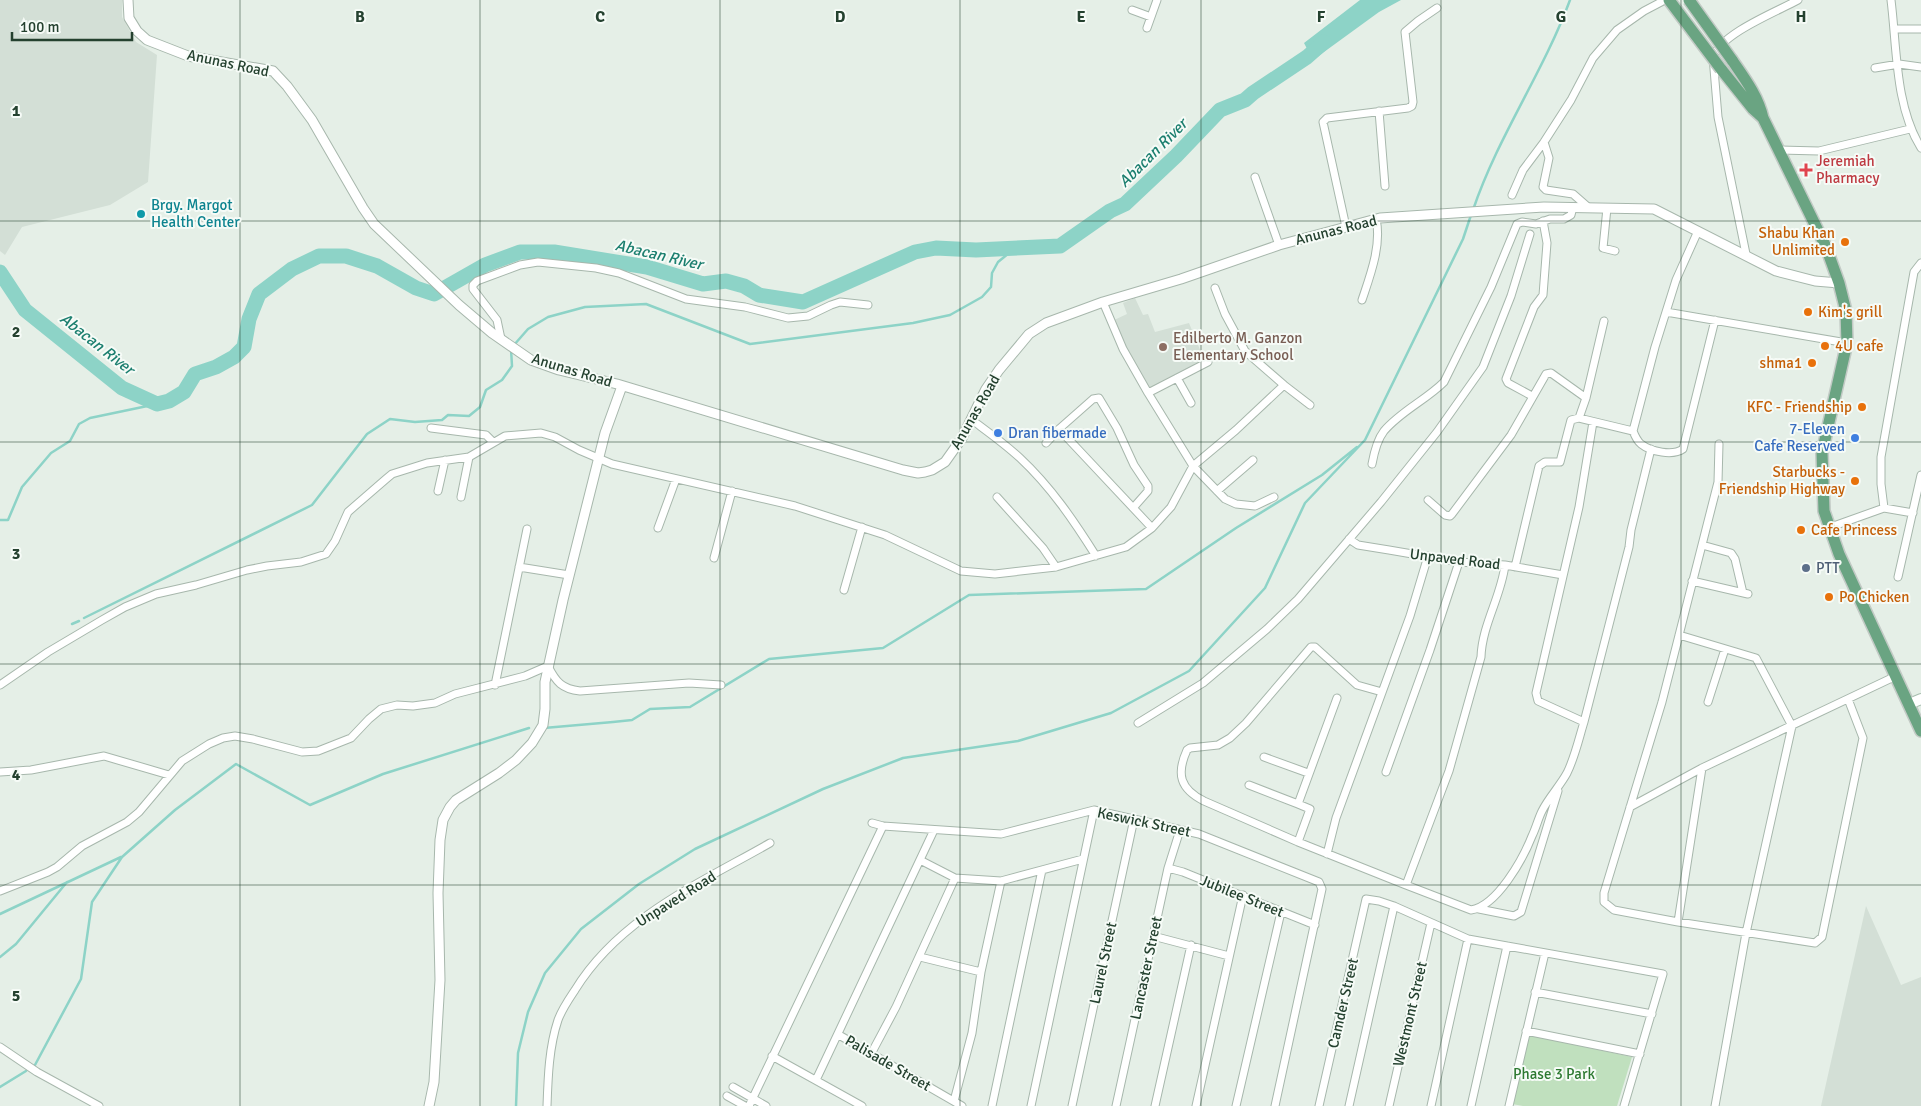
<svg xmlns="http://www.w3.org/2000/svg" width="1921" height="1106" font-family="Signika,sans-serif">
	<rect width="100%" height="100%" fill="#e5efe7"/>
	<!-- built -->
	<path fill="#d3dfd6" d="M 0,0 L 122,0 L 122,17 L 136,42 L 157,55 L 148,182 L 110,205 L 22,227 L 5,255 L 0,251 Z
		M 1135,298 L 1143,315 L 1148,314 L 1155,332 L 1189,323 L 1205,362 L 1150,390 L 1112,321 L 1127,314 L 1123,303 Z
		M 1866,906 L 1901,985 L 1921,977 L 1921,1106 L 1821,1106 Z"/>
	<!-- green -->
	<path fill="#c0e0be" d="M 1529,1035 L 1632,1057 L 1617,1106 L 1523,1106 L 1512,1104 Z"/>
	<!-- water -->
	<path fill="#8dd3c7" d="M 1360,0 L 1401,0 L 1379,12 L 1313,60 L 1304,43 Z"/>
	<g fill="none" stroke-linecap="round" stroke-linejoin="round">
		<!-- stream -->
		<path stroke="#8dd3c7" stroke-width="2.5" d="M 1473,210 C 1498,136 1543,73 1570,0
			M 514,345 L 528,329 L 548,317 L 585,307 L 646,304 L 750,344 L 913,323 L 950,315 L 982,297 L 991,287 L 992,273 L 998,262 L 1014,249
			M 0,520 L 8,520 L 22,487 L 51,453 L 70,441 L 79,424 L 90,418 L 157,404
			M 84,618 L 312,505 L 367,434 L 390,419 L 415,422 L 442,420 L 448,415 L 469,416 L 480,407 L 486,390 L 502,380 L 512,366 L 511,349
			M 72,624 L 79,621
			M 544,728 L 613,722 L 632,720 L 650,709 L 690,707 L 769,659 L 883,648 L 969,595 L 1146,589 L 1236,528 L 1322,475 L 1357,447
			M 0,914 L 121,857
			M 0,957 L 16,944 L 67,882
			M 35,1065 L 81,979 L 92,902 L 122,857 L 175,810 L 236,764 L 310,805 L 383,774 L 529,728
			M 0,1087 L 26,1071
			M 516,1106 L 518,1053 L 528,1012 L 545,973 L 581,929 L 639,884 L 695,849 L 823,789 L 903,758 L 1018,741 L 1111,713 L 1189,671 L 1265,588 L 1305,503 L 1365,440 L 1463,239 L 1471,215"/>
		<!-- river -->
		<path stroke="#8dd3c7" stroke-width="15" d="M 0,272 L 25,310 L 122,388 L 157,404 L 169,401 L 184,392 L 195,374 L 216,367 L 234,357 L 244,347 L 249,319 L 259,294 L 292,269 L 319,256 L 346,256 L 377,266 L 416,288 L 434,294 L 485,265 L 520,252 L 554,252 L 647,267 L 703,284 L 726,281 L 744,286 L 759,295 L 803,302 L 915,252 L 936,248 L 976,250 L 1060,246 L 1110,211 L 1125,204 L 1176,156 L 1220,110 L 1245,100 L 1253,93 L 1307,57 L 1324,42"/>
		<defs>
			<path id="minor" d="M 1891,0 C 1897,48 1895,106 1921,148
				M 1132,10 L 1151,17
				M 1147,28 L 1157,0
				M 1895,29 L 1921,29
				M 1875,68 L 1899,64 L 1921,67
				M 1379,111 L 1385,186
				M 1544,142 L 1549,158 L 1543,187 L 1546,190 L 1573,194 L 1589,208
				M 1780,150 L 1819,151 L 1910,129
				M 1255,177 L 1279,245
				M 1512,195 L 1523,170 L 1544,142 L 1571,100 L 1593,58 L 1617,30 L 1644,11 L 1665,0
				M 1607,208 L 1603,248 L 1615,251
				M 1346,227 L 1323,122 L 1327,118 L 1408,108 L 1412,106 L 1413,102 L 1405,32 L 1418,21 L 1437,8
				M 1698,231 L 1676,280 L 1655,347 L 1633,431 C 1635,436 1637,441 1641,444 C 1651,452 1673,456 1683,449 L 1715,320
				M 1746,254 L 1718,117 L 1713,57 C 1722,33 1776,12 1798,0
				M 1215,288 L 1225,314 L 1245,351 L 1284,385
				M 1362,300 C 1370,276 1382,245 1376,219
				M 1103,302 L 1123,349 L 1148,393 L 1193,466 L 1225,499 L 1236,504 L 1255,506 L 1274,497
				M 1666,312 L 1847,343
				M 501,339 L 497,320 L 473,289 L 473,285 L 477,281 L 520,265 L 538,262 L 596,268 L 619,273 L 686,299 L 745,307 L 788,318 L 808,316 L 831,305 L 840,302 L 868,305
				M 1177,378 L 1191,403
				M 1148,393 L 1208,362
				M 1532,396 L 1508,383 L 1506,379 L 1534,307 L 1543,295 L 1547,243 L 1543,221
				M 1579,418 L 1586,398 L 1604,321
				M 972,420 C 988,432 1005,444 1020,458 C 1051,487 1074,521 1096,556
				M 1593,422 L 1579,507 L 1536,693 L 1538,701 L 1584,722 L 1629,547 L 1631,530 L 1651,449
				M 431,428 L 486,435 L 493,442
				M 1059,429 L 1093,399 L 1099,398 L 1117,428 L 1134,465 L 1148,486 L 1148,491 L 1133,508
				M 1046,443 L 1059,429 L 1152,528
				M 1719,444 L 1718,482 L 1662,702 L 1604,893 L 1604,902 L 1614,910 L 1678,922 L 1815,943 L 1822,937 L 1863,738 L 1848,699
				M 1372,464 C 1374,453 1377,440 1384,431 C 1401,411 1426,400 1444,382 L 1491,287 L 1517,224 L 1522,222 L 1536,224 L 1550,219 L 1564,219 L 1571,215 L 1573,207
				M 438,491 L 445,460
				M 1217,491 L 1253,460
				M 461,497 L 469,457
				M 997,497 L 1043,548 L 1056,567
				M 1428,500 L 1445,515 L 1450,516 L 1452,514 L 1511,435 L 1546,374 L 1551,373 L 1586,398
				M 1884,508 L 1881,484 L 1881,457 L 1914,272 L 1921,263
				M 658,528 L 676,479
				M 1828,528 L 1884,508 L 1913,513
				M 1349,539 L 1358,545 L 1389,550 L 1459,562 L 1505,565 L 1563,575
				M 1702,545 L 1731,553 L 1735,559 L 1743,593
				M 714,558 L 732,491
				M 519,567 L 569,575
				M 1515,567 L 1539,466 L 1545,462 L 1560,462 L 1571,420 L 1579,418 L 1633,431
				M 1898,577 L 1921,475
				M 1692,581 L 1748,594
				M 844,590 L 862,527
				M 1679,635 L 1756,658 L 1792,726 L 1746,933 L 1715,1106
				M 0,685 L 48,652 L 102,620 L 125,607 L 156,594 L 196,585 L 247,570 L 267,566 L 301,562 L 326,554 L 335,541 L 348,512 L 386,479 L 392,474 L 427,463 L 469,457 L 505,436 L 541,433 L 555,437 L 579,450 L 612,464 L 795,506 L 885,535 L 961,571 L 995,574 L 1056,567 L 1126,547 L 1152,528 L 1171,507 L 1193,466 L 1236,430 L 1284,385 L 1310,405
				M 495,685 L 527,529
				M 1337,698 L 1298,804 L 1310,809 L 1298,842 L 1406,885 L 1449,771 L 1481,657 C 1482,625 1501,597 1505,565
				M 1708,702 L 1725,649
				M 1138,723 L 1203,683 L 1267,629 L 1298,599 L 1381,502 L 1437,432 L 1483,367 L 1511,296 L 1530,234
				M 1264,757 L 1308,773
				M 0,772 L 31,770 L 104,756 L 169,775
				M 1386,772 L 1430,650 L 1459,562
				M 1249,785 L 1298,804
				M 1630,807 L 1702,768 L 1896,676
				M 872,823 L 883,826 L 1001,834 L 1094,810 L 1199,834 L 1319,882 L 1322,889 L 1275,1106
				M 1298,842 L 1204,801 C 1180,789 1176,774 1187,750 L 1190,748 L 1218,745 L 1230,738 L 1246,723 L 1311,647 L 1315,647 L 1357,685 L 1382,692
				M 1327,854 L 1336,818 L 1410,616 L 1428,556
				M 920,860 L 955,878 L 1001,881 L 1083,859
				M 1168,868 L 1183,872 L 1315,925
				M 1406,885 L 1471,910 C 1497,906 1523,859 1532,836 C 1536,828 1538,819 1542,811 C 1549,797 1560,786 1567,773 C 1575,757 1579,738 1584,722
				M 0,891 L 48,872 L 57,867 L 82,846 L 127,822 L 139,812 L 182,761 L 209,744 L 223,738 L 235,736 L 253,739 L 302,752 L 318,751 L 351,738 L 369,719 L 381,709 L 397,705 L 413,706 L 435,703 L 455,694 L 525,676 L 548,666 C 556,682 562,689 580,691 L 689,683 L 721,685
				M 1479,909 L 1514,916 L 1521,912 L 1558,791
				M 1678,922 L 1702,768
				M 1153,936 L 1229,956
				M 920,957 L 981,972
				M 1535,992 L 1652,1014
				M 1526,1031 L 1640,1054
				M 839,1035 L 962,1106
				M 0,1047 L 37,1072 L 99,1106
				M 871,1054 L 896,1007 L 955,878
				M 772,1056 L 862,1106
				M 816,1080 L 934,830
				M 733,1087 L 766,1106
				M 727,1096 L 745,1106
				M 954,1101 L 972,1033 L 981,972 L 1001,881
				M 547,1106 C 548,1077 549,1047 558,1020 C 562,1009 569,999 575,990 C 619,918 700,883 770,843
				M 749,1106 L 883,826
				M 992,1106 L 1042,870
				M 1031,1106 L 1094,810
				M 1072,1106 L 1134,819
				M 1116,1106 L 1168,868 L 1180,830
				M 1155,1106 L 1191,945
				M 1196,1106 L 1243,895
				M 1236,1106 L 1281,912
				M 1319,1106 L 1366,899 L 1379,901 L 1394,906 L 1468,939 L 1663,974 L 1624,1106
				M 1349,1106 L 1394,906
				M 1389,1106 L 1431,923
				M 1431,1106 L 1468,939
				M 1471,1106 L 1507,946
				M 1509,1106 L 1545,953"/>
			<path id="tertiary" d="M 128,0 L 129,18 L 137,31 L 147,40 L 188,56 L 273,71 L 287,86 L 312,120 L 363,208 L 374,224 L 459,305 L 492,333 L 531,360 L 559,370 L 617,384 L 903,470 L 918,473 L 925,472 L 932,470 L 945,462 L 962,438 L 986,389 L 999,370 L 1029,334 L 1046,323 L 1103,302 L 1181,279 L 1279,245 L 1380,218 L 1544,207 L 1654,209 L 1776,271 L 1815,281 L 1839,283
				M 429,1106 L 434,1082 L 440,980 L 438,893 L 440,840 L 443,820 L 450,807 L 456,800 L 499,773 L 516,760 L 532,743 L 543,725 L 545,709 L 545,682 L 563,600 L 605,433 L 622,386"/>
			<path id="secondary" d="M 1909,704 L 1921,699"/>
			<path id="primary" d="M 1732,60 C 1745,79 1758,96 1763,118 L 1826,247 L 1839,283 L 1846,311 L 1847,343 L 1822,453 L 1824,511 L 1839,554 L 1921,731
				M 1721,69 L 1753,109 L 1763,118"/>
		</defs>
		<!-- minor casing -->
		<use href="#minor" stroke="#a7b7ac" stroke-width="9"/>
		<!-- tertiary casing -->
		<use href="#tertiary" stroke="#a7b7ac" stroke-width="11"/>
		<!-- secondary casing -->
		<use href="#secondary" stroke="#a6bdae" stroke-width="12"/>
		<!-- primary casing -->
		<use href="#primary" stroke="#c2cac5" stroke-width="14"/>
		<!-- minor -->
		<use href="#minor" stroke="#fff" stroke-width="7"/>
		<!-- tertiary -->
		<use href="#tertiary" stroke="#fff" stroke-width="9"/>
		<!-- secondary -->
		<use href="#secondary" stroke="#fff" stroke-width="10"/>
		<!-- primary -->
		<use href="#primary" stroke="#6aa482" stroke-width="11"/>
		<defs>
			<path id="primary-bridge" d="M 1669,0 L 1721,69
				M 1689,0 L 1732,60"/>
		</defs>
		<!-- primary-bridge casing -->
		<use href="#primary-bridge" stroke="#c2cac5" stroke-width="14" stroke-linecap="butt"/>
		<!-- primary-bridge -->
		<use href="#primary-bridge" stroke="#6aa482" stroke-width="11"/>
	</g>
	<!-- grid -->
	<path fill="none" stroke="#24412f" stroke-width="1" stroke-opacity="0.55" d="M 240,0 L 240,1106M 480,0 L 480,1106M 720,0 L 720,1106M 960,0 L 960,1106M 1201,0 L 1201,1106M 1441,0 L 1441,1106M 1681,0 L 1681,1106M 0,221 L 1921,221M 0,442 L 1921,442M 0,664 L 1921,664M 0,885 L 1921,885"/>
	<!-- markers -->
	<path fill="#e0444e" stroke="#f6fbf7" stroke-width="2" d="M1803.5 162.5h5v5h5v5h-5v5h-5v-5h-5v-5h5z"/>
	<circle fill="#0f9aa8" stroke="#f6fbf7" stroke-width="2" cx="141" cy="214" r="5"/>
	<g fill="#e8710a" stroke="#f6fbf7" stroke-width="2">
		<circle cx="1845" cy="242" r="5"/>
		<circle cx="1808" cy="312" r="5"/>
		<circle cx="1825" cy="346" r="5"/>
		<circle cx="1812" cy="363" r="5"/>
		<circle cx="1862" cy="407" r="5"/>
		<circle cx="1855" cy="481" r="5"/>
		<circle cx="1801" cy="530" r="5"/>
		<circle cx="1829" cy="597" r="5"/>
	</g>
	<circle fill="#8d6e63" stroke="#f6fbf7" stroke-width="2" cx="1163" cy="347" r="5"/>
	<g fill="#3f7fe0" stroke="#f6fbf7" stroke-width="2">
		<circle cx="998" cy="433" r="5"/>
		<circle cx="1855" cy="438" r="5"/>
	</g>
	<circle fill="#5c6f8a" stroke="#f6fbf7" stroke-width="2" cx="1806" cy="568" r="5"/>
	<g text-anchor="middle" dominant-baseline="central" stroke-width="4" stroke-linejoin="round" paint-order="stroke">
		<!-- street labels -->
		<g font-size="15" fill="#24412f" stroke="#f6fbf7">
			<text transform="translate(228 63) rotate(12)">Anunas Road</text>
			<text transform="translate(1336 230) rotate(-14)">Anunas Road</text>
			<text transform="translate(572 370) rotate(17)">Anunas Road</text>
			<text transform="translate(975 412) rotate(-60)">Anunas Road</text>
			<text transform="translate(1455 559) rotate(7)">Unpaved Road</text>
			<text transform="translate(1144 822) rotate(12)">Keswick Street</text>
			<text transform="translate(1242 896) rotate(22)">Jubilee Street</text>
			<text transform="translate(676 899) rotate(-32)">Unpaved Road</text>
			<text transform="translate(1103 963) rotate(-78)">Laurel Street</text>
			<text transform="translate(1146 968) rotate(-78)">Lancaster Street</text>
			<text transform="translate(1343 1003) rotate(-77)">Camder Street</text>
			<text transform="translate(1410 1014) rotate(-77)">Westmont Street</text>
			<text transform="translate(888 1063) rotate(30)">Palisade Street</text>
		</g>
		<!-- health labels -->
		<g font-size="15" fill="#be3a42" stroke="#f6fbf7" text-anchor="start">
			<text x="1816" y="161">Jeremiah<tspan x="1816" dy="17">Pharmacy</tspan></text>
		</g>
		<!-- culture labels -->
		<g font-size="15" fill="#0d838f" stroke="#f6fbf7" text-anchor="start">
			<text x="151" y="205">Brgy. Margot<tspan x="151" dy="17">Health Center</tspan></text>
		</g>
		<!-- food labels -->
		<g font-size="15" fill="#c56008" stroke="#f6fbf7" text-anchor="end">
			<text x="1835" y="233">Shabu Khan<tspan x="1835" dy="17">Unlimited</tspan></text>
			<text x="1818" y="312" text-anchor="start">Kim's grill</text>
			<text x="1835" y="346" text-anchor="start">4U cafe</text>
			<text x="1802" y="363">shma1</text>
			<text x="1852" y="407">KFC - Friendship</text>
			<text x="1845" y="472">Starbucks -<tspan x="1845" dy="17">Friendship Highway</tspan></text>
			<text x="1811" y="530" text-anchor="start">Cafe Princess</text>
			<text x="1839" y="597" text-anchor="start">Po Chicken</text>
		</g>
		<!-- education labels -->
		<g font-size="15" fill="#785e54" stroke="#f6fbf7" text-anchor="start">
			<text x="1173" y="338">Edilberto M. Ganzon<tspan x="1173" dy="17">Elementary School</tspan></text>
		</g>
		<!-- shop labels -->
		<g font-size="15" fill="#366cbe" stroke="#f6fbf7" text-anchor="end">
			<text x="1845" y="429">7-Eleven<tspan x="1845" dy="17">Cafe Reserved</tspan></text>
			<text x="1008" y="433" text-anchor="start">Dran fibermade</text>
		</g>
		<!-- service labels -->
		<g font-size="15" fill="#4e5e75" stroke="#f6fbf7" text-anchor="start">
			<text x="1816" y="568">PTT</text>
		</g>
		<!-- park labels -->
		<g font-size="15" fill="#2d7931" stroke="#f6fbf7">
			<text x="1554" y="1074">Phase 3 Park</text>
		</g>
		<!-- water labels -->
		<g font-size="16" font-style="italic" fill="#1c7f6f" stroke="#f6fbf7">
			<text transform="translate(1153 153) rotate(-45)">Abacan River</text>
			<text transform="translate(659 255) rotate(13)">Abacan River</text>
			<text transform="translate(97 344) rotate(38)">Abacan River</text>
		</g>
	</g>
	<g font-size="16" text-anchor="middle" font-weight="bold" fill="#24412f" stroke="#f6fbf7" stroke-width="4" stroke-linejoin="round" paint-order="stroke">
		<text x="360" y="22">B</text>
		<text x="600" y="22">C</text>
		<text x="840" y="22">D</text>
		<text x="1081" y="22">E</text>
		<text x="1321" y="22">F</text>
		<text x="1561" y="22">G</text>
		<text x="1801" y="22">H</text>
		<text x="16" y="116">1</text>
		<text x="16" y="337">2</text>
		<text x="16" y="559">3</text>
		<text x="16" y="780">4</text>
		<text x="16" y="1001">5</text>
	</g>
	<!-- scale -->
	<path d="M12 32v8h120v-8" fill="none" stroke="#24412f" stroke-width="2.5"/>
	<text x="20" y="32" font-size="15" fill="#24412f" stroke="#f6fbf7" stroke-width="4" paint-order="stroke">100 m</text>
</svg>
